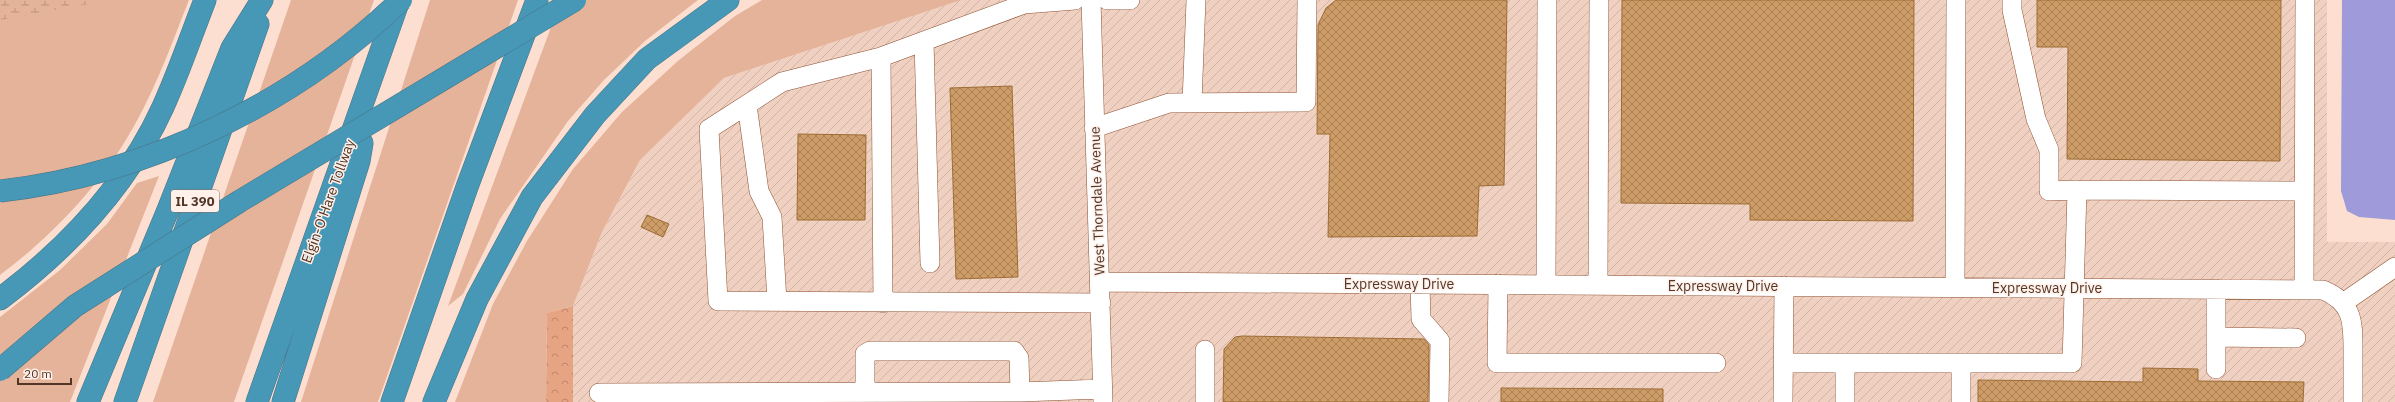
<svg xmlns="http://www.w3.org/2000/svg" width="2395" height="402" font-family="'IBM Plex Sans',sans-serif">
	<defs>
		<pattern id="industrial-furrows" width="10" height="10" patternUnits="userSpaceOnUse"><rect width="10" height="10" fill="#f0d1c1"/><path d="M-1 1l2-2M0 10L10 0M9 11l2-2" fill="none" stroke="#d0b4a6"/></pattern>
		<pattern id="forest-crowns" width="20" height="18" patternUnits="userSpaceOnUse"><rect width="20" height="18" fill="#e7a483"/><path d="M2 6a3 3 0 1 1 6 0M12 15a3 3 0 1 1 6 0" fill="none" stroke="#be866b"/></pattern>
		<pattern id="wetland-marsh" width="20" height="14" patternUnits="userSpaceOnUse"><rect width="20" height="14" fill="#e5b39a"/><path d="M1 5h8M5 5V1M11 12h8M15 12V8" fill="none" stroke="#bc927d"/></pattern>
		<pattern id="building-cross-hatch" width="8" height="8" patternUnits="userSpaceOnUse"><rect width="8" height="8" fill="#ce9c67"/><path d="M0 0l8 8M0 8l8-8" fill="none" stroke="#aa8055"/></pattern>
	</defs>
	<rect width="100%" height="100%" fill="#fddfd1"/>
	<!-- industrial -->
	<path fill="url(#industrial-furrows)" d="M 959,0 L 2327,0 L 2327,242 L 2395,242 L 2395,402 L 573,402 L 573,306 L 602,232 L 640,160 L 724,78 Z"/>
	<!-- grass -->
	<path fill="#e5b39a" d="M 0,0 L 189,0 C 170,48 152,99 124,143 C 93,193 47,240 0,275 Z
		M 291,0 L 374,0 L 234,402 L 153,402 Z
		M 430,0 L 518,0 L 378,402 L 301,402 Z
		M 561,0 L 698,0 L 645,41 L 604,80 L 568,121 L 500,219 L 463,294 L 448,306 Z
		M 762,0 L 961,0 L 724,78 L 640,160 L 602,232 L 573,306 L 547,313 L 546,402 L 455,402 L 493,304 L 527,241 L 573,169 L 622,112 L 679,60 L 735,16 Z
		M 159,176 L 70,402 L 0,402 L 0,317 L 60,270 L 107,224 L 137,183 Z"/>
	<!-- forest -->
	<path fill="url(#forest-crowns)" d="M 573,306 L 573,402 L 546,402 L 547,313 Z"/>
	<!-- wetland -->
	<path fill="url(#wetland-marsh)" d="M 0,0 L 96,0 L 94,3 L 0,20 Z"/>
	<!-- water -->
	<path fill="#9f9bda" d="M 2342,0 L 2395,0 L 2395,220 L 2359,217 L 2347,211 L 2341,191 Z"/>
	<!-- building -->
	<path fill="url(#building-cross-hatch)" stroke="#9d6c35" d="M 1336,0 L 1507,0 L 1504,185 L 1479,186 L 1477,236 L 1328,237 L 1330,134 L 1317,134 L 1318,25 L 1326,8 Z
		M 1622,0 L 1914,0 L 1913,221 L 1750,220 L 1750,204 L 1621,203 Z
		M 2037,0 L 2281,0 L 2280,161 L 2067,159 L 2068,47 L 2037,47 Z
		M 1012,86 L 1018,277 L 956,279 L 950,88 Z
		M 798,134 L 866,135 L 865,220 L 797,220 Z
		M 647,215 L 669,224 L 663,237 L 641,227 Z
		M 1242,336 L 1424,339 L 1429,345 L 1428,402 L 1223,402 L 1224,349 L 1235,337 Z
		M 2143,368 L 2198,369 L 2198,381 L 2304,382 L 2303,402 L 1978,402 L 1978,380 L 2143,382 Z
		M 1501,388 L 1663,389 L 1663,402 L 1501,402 Z"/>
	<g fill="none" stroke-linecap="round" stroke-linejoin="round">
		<defs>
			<path id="minor" d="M 1075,0 L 1024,4 L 881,57 L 782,82 L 709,129 L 718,301 L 1101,303
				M 1091,0 L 1103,402
				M 1107,0 L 1130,0
				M 2012,0 L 2012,10 L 2036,119 L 2049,150 L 2049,191 L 2077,190
				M 924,41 L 930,263
				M 881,57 L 883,303
				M 1192,103 L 1196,0
				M 747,105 L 759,191 L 772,217 L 777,301
				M 1094,128 L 1169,103 L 1306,102 L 1307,0
				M 1100,282 L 2323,290 C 2355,303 2353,325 2353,356 C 2353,371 2353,387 2353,402
				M 1420,284 L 1421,319 L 1440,341 L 1439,402
				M 1498,284 L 1497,363 L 1716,363
				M 1546,285 L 1547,0
				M 1598,285 L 1599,0
				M 1955,287 L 1956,0
				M 2216,289 L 2216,369
				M 2304,289 L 2305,0
				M 2343,303 L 2395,267
				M 2216,337 L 2296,338
				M 1783,363 L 1961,363 L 1961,402
				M 1961,363 L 2072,363 L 2077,190 L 2304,191
				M 1845,364 L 1845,402
				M 599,393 L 1020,392 L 1102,389
				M 865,402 L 865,354 L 870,351 L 1014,351 L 1019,358 L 1020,392
				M 1205,402 L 1205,350
				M 1783,402 L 1784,286"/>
			<path id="highway" d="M 0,299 C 68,248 127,186 163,107 C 179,72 191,36 205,0
				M 88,402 L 168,210 L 232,48 L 262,0
				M 125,402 L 258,24
				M 257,402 L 399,0
				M 283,402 L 359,161 L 362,143
				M 392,402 L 467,187 L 537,0
				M 434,402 L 477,299 L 532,197 L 595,115 L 647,59 L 728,0"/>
		</defs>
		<!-- minor casing -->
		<use href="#minor" stroke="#8f5131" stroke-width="20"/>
		<!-- highway casing -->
		<use href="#highway" stroke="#4a7584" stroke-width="23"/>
		<!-- minor -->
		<use href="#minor" stroke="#fff" stroke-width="19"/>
		<!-- highway -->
		<use href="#highway" stroke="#4797b7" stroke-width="22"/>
		<defs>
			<path id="highway-bridge" d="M 0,191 C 146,175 295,103 401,0
				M 0,370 L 75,306 L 240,201 L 575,0"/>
		</defs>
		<!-- highway-bridge casing -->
		<use href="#highway-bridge" stroke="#4a7584" stroke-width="23" stroke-linecap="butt"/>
		<!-- highway-bridge -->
		<use href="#highway-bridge" stroke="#4797b7" stroke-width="22"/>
	</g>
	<g text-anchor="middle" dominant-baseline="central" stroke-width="3" stroke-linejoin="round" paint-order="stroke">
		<!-- shield labels -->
		<rect fill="#fff0e9" stroke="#856d60" stroke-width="1" x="171" y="190" width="48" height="22" rx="3"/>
		<g font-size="13" font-weight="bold" fill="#513526">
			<text x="195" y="201">IL 390</text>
		</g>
		<!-- street labels -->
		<g font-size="14" fill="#513526" stroke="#fff0e9">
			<text transform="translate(328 201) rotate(-70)">Elgin-O'Hare Tollway</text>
			<text transform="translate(1097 201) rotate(-92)">West Thorndale Avenue</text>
			<text x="1399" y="284">Expressway Drive</text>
			<text x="1723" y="286">Expressway Drive</text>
			<text x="2047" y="288">Expressway Drive</text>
		</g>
	</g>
	<!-- scale -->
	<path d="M18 378v6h53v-6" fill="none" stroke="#513526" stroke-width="2"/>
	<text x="24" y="378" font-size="12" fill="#513526" stroke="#fff0e9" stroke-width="3" paint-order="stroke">20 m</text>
</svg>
